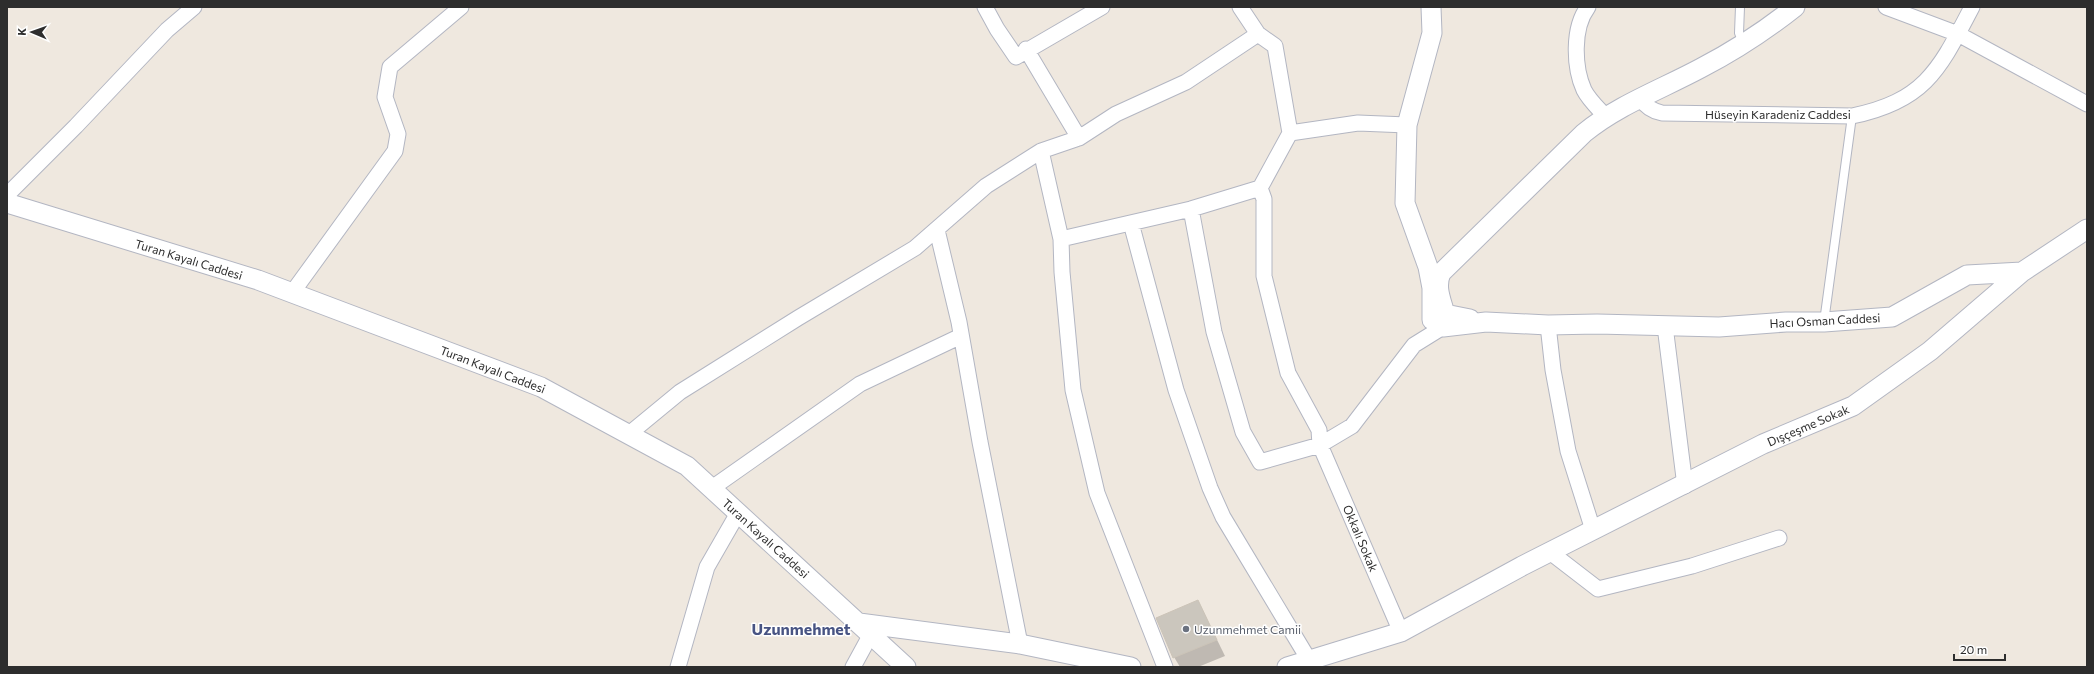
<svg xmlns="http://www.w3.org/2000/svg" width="2094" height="674" font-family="Commissioner,sans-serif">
	<rect width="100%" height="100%" fill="#efe8df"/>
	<!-- shadow -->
	<path fill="#0003" d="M 1198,601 L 1225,656 L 1198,667 L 1180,667 L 1174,657 Z"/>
	<!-- building -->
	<path fill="#cbc6bd" stroke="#ccc4b8" d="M 1198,600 L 1217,640 L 1173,658 L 1156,618 Z"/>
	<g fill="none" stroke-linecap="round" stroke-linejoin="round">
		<defs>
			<path id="service" d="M 1740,7 L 1739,33 L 1743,43
				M 1824,322 L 1852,116"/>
			<path id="minor" d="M 985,7 L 997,29 L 1016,57 L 1102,7
				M 1588,7 C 1572,28 1574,68 1584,90 C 1589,100 1599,109 1606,117
				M 1886,7 L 1958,34 L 2087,104
				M 1258,34 L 1275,46 L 1290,133
				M 1026,49 L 1079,138
				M 1641,99 C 1646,107 1652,111 1662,113 L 1852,116 C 1926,101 1940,68 1972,7
				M 1041,151 L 1061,239 L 1062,272 L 1073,390 L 1097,493 L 1165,667
				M 7,195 L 76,126 L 167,30 L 194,7
				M 1191,209 L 1214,332 L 1243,432 L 1260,462 L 1320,445 L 1352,426 L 1414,345 L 1443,327
				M 1131,223 L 1176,390 L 1210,488 L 1223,517 L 1309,660
				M 937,230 L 959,322 L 980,442 L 1020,644
				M 1061,239 L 1191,209 L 1260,188
				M 292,293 L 395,151 L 398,134 L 385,97 L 390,67 L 461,7
				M 1548,325 L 1553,370 L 1568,451 L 1593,530
				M 1665,326 L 1685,486
				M 629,434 L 680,392 L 798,318 L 915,248 L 986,186 L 1041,151 L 1079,138 L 1116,114 L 1186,82 L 1258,34 L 1240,7
				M 712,488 L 860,384 L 961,336
				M 1550,552 L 1598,589 L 1692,566 L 1779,538
				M 1401,632 L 1320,445 L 1319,430 L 1288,373 L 1264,276 L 1264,199 L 1260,188 L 1290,133 L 1358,123 L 1407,125
				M 678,667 L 707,567 L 738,513
				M 853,667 L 871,634"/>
			<path id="tertiary" d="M 1431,7 L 1432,33 L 1407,125 L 1405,203 L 1428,267 L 1432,288 L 1432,320
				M 7,203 L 258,280 L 541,387 L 687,466 L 906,667
				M 1470,319 L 1445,314 C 1441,299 1435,287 1441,273 L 1584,133 C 1618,105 1662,89 1701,68 C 1734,51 1766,30 1795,7
				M 1443,327 L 1486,322 L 1548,325 L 1597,324 L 1719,327 L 1786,322 L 1824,322 L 1892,317 L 1967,275 L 2022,272
				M 859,623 L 1020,644 L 1131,667
				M 1287,667 L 1401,632 L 1522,566 L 1763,444 L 1853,406 L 1930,351 L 2022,272 L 2087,229"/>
		</defs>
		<!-- service casing -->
		<use href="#service" stroke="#b3b6c2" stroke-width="10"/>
		<!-- minor casing -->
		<use href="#minor" stroke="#b3b6c2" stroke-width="17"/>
		<!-- tertiary casing -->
		<use href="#tertiary" stroke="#b3b6c2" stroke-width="21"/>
		<!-- service -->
		<use href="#service" stroke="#fff" stroke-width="8"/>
		<!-- minor -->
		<use href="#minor" stroke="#fff" stroke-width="15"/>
		<!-- tertiary -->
		<use href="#tertiary" stroke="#fff" stroke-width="19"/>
	</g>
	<!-- markers -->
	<circle fill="#6b7280" stroke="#fff" stroke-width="1.5" cx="1186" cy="629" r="4"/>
	<g text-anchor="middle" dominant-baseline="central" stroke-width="3" stroke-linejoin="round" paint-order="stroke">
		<!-- street labels -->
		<g font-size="12" fill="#2d2d2d" stroke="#fff">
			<text x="1778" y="114">Hüseyin Karadeniz Caddesi</text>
			<text transform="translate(189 259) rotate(17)">Turan Kayalı Caddesi</text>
			<text transform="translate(1825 320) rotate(-3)">Hacı Osman Caddesi</text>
			<text transform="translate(493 369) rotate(21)">Turan Kayalı Caddesi</text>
			<text transform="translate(1808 425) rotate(-23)">Dışçeşme Sokak</text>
			<text transform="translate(766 538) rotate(42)">Turan Kayalı Caddesi</text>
			<text transform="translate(1361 538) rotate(67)">Okkalı Sokak</text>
		</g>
		<!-- worship labels -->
		<g font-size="12" fill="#5b616d" stroke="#fff" text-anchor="start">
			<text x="1194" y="629">Uzunmehmet Camii</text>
		</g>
		<!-- district labels -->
		<g font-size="16" font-weight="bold" fill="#485483" stroke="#fff">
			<text x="801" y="628">Uzunmehmet</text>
		</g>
	</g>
	<!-- border -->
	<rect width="2094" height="674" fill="none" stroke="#2d2d2d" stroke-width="16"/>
	<!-- north arrow -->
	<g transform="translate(32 32) rotate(272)" stroke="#ffffff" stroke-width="3" paint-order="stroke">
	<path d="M0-3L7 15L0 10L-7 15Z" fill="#2d2d2d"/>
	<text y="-6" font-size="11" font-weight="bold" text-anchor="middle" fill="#2d2d2d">K</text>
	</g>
	<!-- scale -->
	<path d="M1954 654v6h51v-6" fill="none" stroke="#2d2d2d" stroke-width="2"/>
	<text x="1960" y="654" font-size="12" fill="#2d2d2d" stroke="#ffffff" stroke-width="3" paint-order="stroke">20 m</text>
</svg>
